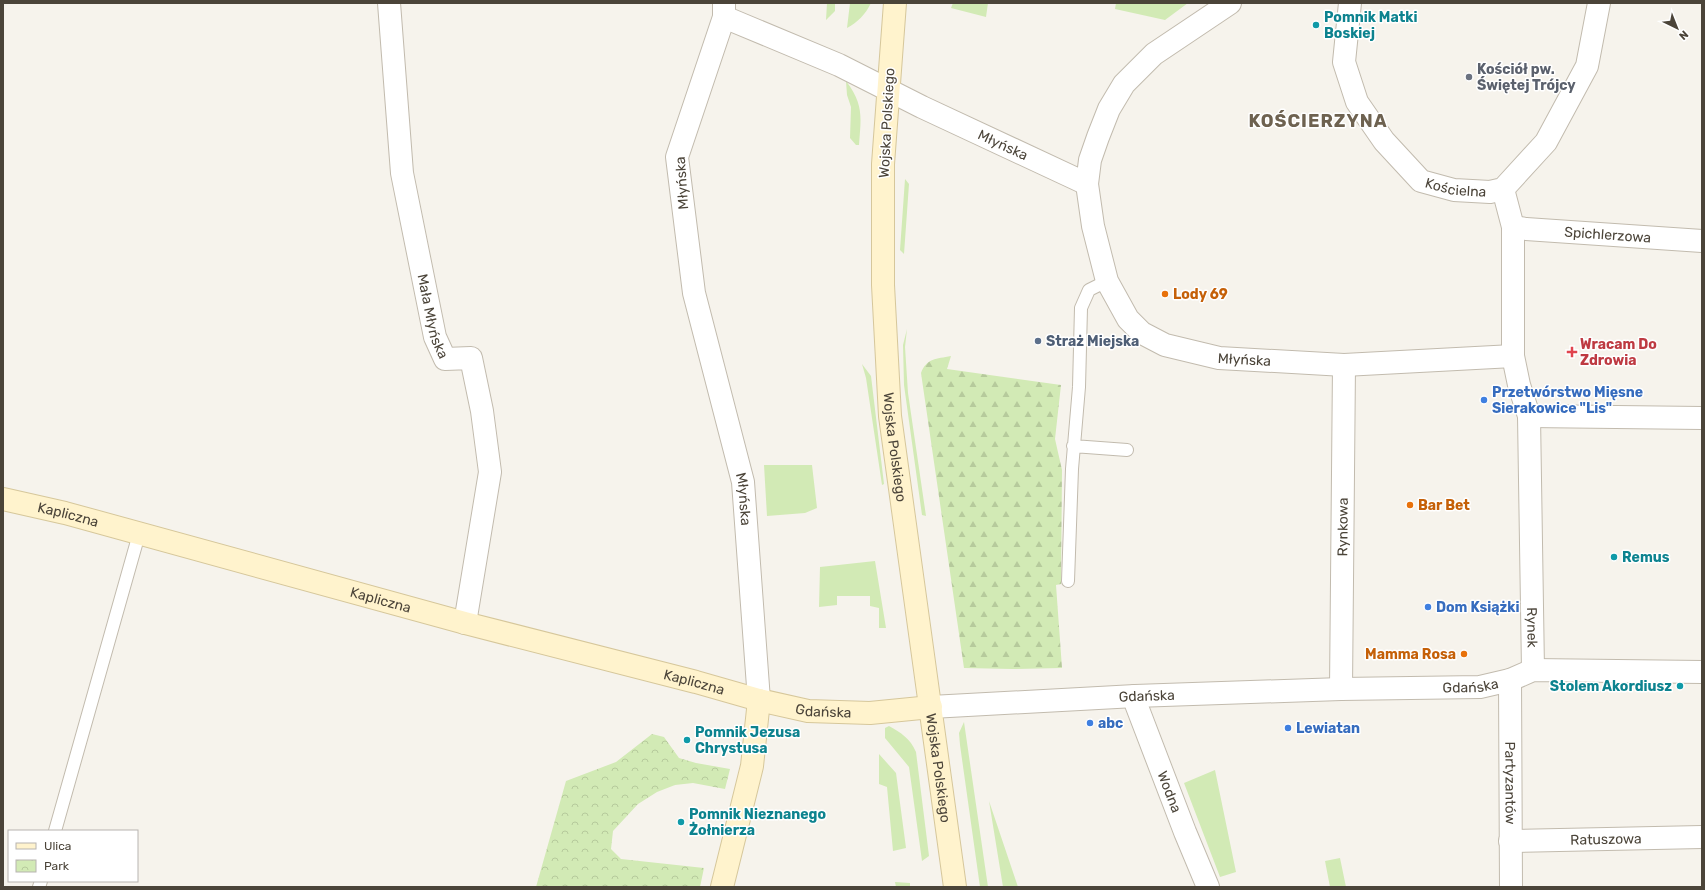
<svg xmlns="http://www.w3.org/2000/svg" width="1705" height="890" font-family="Rubik,sans-serif">
	<defs>
		<pattern id="forest-firs" width="22" height="20" patternUnits="userSpaceOnUse"><rect width="22" height="20" fill="#d2eab5"/><path d="M5 1l3.5 6h-7zM16 11l3.5 6h-7z" fill="#b6ca9c"/></pattern>
		<pattern id="park-crowns" width="20" height="18" patternUnits="userSpaceOnUse"><rect width="20" height="18" fill="#d2eab5"/><path d="M2 6a3 3 0 1 1 6 0M12 15a3 3 0 1 1 6 0" fill="none" stroke="#b6ca9c"/></pattern>
	</defs>
	<rect width="100%" height="100%" fill="#f6f3ec"/>
	<!-- green -->
	<path fill="#d2eab5" d="M 827,3 L 835,3 L 835,11 L 826,20 Z
		M 850,3 L 871,3 C 865,15 858,22 847,28 Z
		M 953,3 L 988,3 L 986,17 L 951,8 Z
		M 1116,3 L 1188,3 L 1165,20 L 1115,9 Z
		M 846,81 C 864,105 861,117 859,145 L 856,145 L 850,138 L 851,107 L 847,95 Z
		M 905,179 L 909,184 L 904,254 L 900,250 Z
		M 907,329 L 905,347 L 908,393 L 926,516 L 922,515 L 904,385 L 903,345 Z
		M 862,364 L 871,376 L 884,484 L 882,485 L 866,378 Z
		M 764,465 L 812,465 L 817,508 L 805,513 L 767,516 Z
		M 875,561 L 886,628 L 879,628 L 879,608 L 870,606 L 870,596 L 837,596 L 837,605 L 819,607 L 820,567 Z
		M 964,722 L 988,887 L 980,887 L 960,745 L 959,733 Z
		M 889,726 C 901,733 910,738 916,752 L 929,856 L 922,861 L 909,767 L 885,738 L 885,728 Z
		M 879,754 L 896,773 L 906,848 L 893,851 L 887,787 L 879,784 Z
		M 1215,770 L 1236,872 L 1220,877 L 1184,783 Z
		M 989,801 L 1018,887 L 1003,887 Z
		M 1340,858 L 1346,887 L 1330,887 L 1325,861 Z
		M 895,882 L 910,883 L 910,887 L 896,887 Z"/>
	<!-- forest -->
	<path fill="url(#forest-firs)" d="M 951,356 L 947,369 L 1061,385 L 1055,439 L 1062,470 L 1061,584 L 1056,585 L 1062,668 L 1012,669 L 964,668 L 921,373 C 927,358 936,359 951,356 Z"/>
	<!-- park -->
	<path fill="url(#park-crowns)" d="M 652,734 L 664,737 L 679,758 L 696,763 L 730,769 L 725,789 L 693,783 L 675,785 L 657,792 L 638,804 L 613,831 L 611,849 L 621,859 L 704,868 L 700,887 L 536,887 L 566,781 L 616,762 Z"/>
	<g fill="none" stroke-linecap="round" stroke-linejoin="round">
		<defs>
			<path id="lane" d="M 1073,446 L 1127,450
				M 1068,581 L 1072,469 L 1079,387 L 1081,308 L 1089,290 L 1107,281
				M 55,831 L 139,534
				M 39,887 L 41,881"/>
			<g id="street">
				<path id="s1" d="M 389,3 L 402,173 L 435,337 L 445,359 L 471,358 L 482,411 L 490,472 L 465,623"/>
				<path id="s2" d="M 724,3 L 724,17 L 677,157 L 694,293 L 743,482 L 759,700"/>
				<path id="s3" d="M 1230,3 L 1154,54 L 1124,84 L 1109,109 L 1098,137 L 1090,160 L 1087,184 L 1093,226 L 1107,281 L 1128,319 L 1142,333 L 1165,345 L 1219,358 L 1344,365 L 1513,356"/>
				<path id="s4" d="M 1350,3 L 1344,62 L 1357,102 L 1384,141 L 1421,181 L 1454,190 L 1490,192 L 1503,189 L 1546,142 L 1587,66 L 1599,3"/>
				<path id="s5" d="M 724,17 L 839,65 L 922,107 L 1087,184"/>
				<path id="s6" d="M 1503,189 L 1513,227 L 1513,356 L 1519,385 L 1529,416 L 1533,670"/>
				<path id="s7" d="M 1513,227 L 1526,229 L 1702,241"/>
				<path d="M 1529,416 L 1702,418"/>
				<path id="s8" d="M 1510,680 L 1511,887"/>
				<path id="s9" d="M 1341,689 L 1344,365"/>
				<path id="s10" d="M 1135,696 L 1136,704 L 1185,832 L 1208,887"/>
				<path id="s11" d="M 931,707 L 1135,696 L 1341,689 L 1480,687 L 1510,680 L 1533,670 L 1702,672"/>
				<path id="s12" d="M 1510,841 L 1702,837"/>
			</g>
			<g id="secondary">
				<path id="s13" d="M 895,3 L 883,164 L 883,285 L 890,416 L 955,887"/>
				<path id="s14" d="M 3,499 L 65,513 L 465,623 L 696,682 L 759,700 L 808,711 L 870,713 L 931,707"/>
				<path d="M 722,887 L 752,766 L 759,700"/>
			</g>
		</defs>
		<!-- lane casing -->
		<use href="#lane" stroke="#c2bbae" stroke-width="14"/>
		<!-- street casing -->
		<use href="#street" stroke="#c2bbae" stroke-width="24"/>
		<!-- secondary casing -->
		<use href="#secondary" stroke="#d6c79b" stroke-width="24"/>
		<!-- lane -->
		<use href="#lane" stroke="#fff" stroke-width="12"/>
		<!-- street -->
		<use href="#street" stroke="#fff" stroke-width="22"/>
		<!-- secondary -->
		<use href="#secondary" stroke="#fff3cd" stroke-width="22"/>
	</g>
	<!-- markers -->
	<g fill="#0f9aa8" stroke="#fff" stroke-width="1.5">
		<circle cx="1316" cy="25" r="4"/>
		<circle cx="1614" cy="557" r="4"/>
		<circle cx="1680" cy="686" r="4"/>
		<circle cx="687" cy="740" r="4"/>
		<circle cx="681" cy="822" r="4"/>
	</g>
	<circle fill="#6b7280" stroke="#fff" stroke-width="1.5" cx="1469" cy="77" r="4"/>
	<g fill="#e8710a" stroke="#fff" stroke-width="1.5">
		<circle cx="1165" cy="294" r="4"/>
		<circle cx="1410" cy="505" r="4"/>
		<circle cx="1464" cy="654" r="4"/>
	</g>
	<circle fill="#5c6f8a" stroke="#fff" stroke-width="1.5" cx="1038" cy="341" r="4"/>
	<path fill="#e0444e" stroke="#fff" stroke-width="1.5" d="M1570 346h4v4h4v4h-4v4h-4v-4h-4v-4h4z"/>
	<g fill="#3f7fe0" stroke="#fff" stroke-width="1.5">
		<circle cx="1484" cy="400" r="4"/>
		<circle cx="1428" cy="607" r="4"/>
		<circle cx="1090" cy="723" r="4"/>
		<circle cx="1288" cy="728" r="4"/>
	</g>
	<g text-anchor="middle" dominant-baseline="central" stroke-width="3" stroke-linejoin="round" paint-order="stroke">
		<!-- culture labels -->
		<g font-size="14" font-weight="bold" fill="#0d838f" stroke="#fff" text-anchor="start">
			<text x="1324" y="17">Pomnik Matki<tspan x="1324" dy="16">Boskiej</tspan></text>
			<text x="1622" y="557">Remus</text>
			<text x="1672" y="686" text-anchor="end">Stolem Akordiusz</text>
			<text x="695" y="732">Pomnik Jezusa<tspan x="695" dy="16">Chrystusa</tspan></text>
			<text x="689" y="814">Pomnik Nieznanego<tspan x="689" dy="16">Żołnierza</tspan></text>
		</g>
		<!-- worship labels -->
		<g font-size="14" font-weight="bold" fill="#5b616d" stroke="#fff" text-anchor="start">
			<text x="1477" y="69">Kościół pw.<tspan x="1477" dy="16">Świętej Trójcy</tspan></text>
		</g>
		<!-- street labels -->
		<g font-size="14" fill="#4b4439" stroke="#fff">
			<text transform="translate(887 123) rotate(-87)">Wojska Polskiego</text>
			<text stroke="none"><textPath href="#s5" startOffset="307">Młyńska</textPath></text>
			<text transform="translate(682 183) rotate(-94)">Młyńska</text>
			<text stroke="none"><textPath href="#s4" startOffset="239">Kościelna</textPath></text>
			<text stroke="none"><textPath href="#s7" startOffset="95">Spichlerzowa</textPath></text>
			<text stroke="none"><textPath href="#s1" startOffset="317">Mała Młyńska</textPath></text>
			<text stroke="none"><textPath href="#s3" startOffset="511">Młyńska</textPath></text>
			<text stroke="none"><textPath href="#s13" startOffset="445">Wojska Polskiego</textPath></text>
			<text stroke="none"><textPath href="#s2" startOffset="511">Młyńska</textPath></text>
			<text stroke="none"><textPath href="#s14" startOffset="67">Kapliczna</textPath></text>
			<text stroke="none"><textPath href="#s9" startOffset="162">Rynkowa</textPath></text>
			<text stroke="none"><textPath href="#s14" startOffset="391">Kapliczna</textPath></text>
			<text stroke="none"><textPath href="#s6" startOffset="442">Rynek</textPath></text>
			<text stroke="none"><textPath href="#s14" startOffset="715">Kapliczna</textPath></text>
			<text stroke="none"><textPath href="#s11" startOffset="540">Gdańska</textPath></text>
			<text stroke="none"><textPath href="#s11" startOffset="216">Gdańska</textPath></text>
			<text stroke="none"><textPath href="#s14" startOffset="848">Gdańska</textPath></text>
			<text stroke="none"><textPath href="#s13" startOffset="769">Wojska Polskiego</textPath></text>
			<text stroke="none"><textPath href="#s8" startOffset="103">Partyzantów</textPath></text>
			<text stroke="none"><textPath href="#s10" startOffset="102">Wodna</textPath></text>
			<text stroke="none"><textPath href="#s12" startOffset="96">Ratuszowa</textPath></text>
		</g>
		<!-- food labels -->
		<g font-size="14" font-weight="bold" fill="#c56008" stroke="#fff" text-anchor="start">
			<text x="1173" y="294">Lody 69</text>
			<text x="1418" y="505">Bar Bet</text>
			<text x="1456" y="654" text-anchor="end">Mamma Rosa</text>
		</g>
		<!-- service labels -->
		<g font-size="14" font-weight="bold" fill="#4e5e75" stroke="#fff" text-anchor="start">
			<text x="1046" y="341">Straż Miejska</text>
		</g>
		<!-- health labels -->
		<g font-size="14" font-weight="bold" fill="#be3a42" stroke="#fff" text-anchor="start">
			<text x="1580" y="344">Wracam Do<tspan x="1580" dy="16">Zdrowia</tspan></text>
		</g>
		<!-- shop labels -->
		<g font-size="14" font-weight="bold" fill="#366cbe" stroke="#fff" text-anchor="start">
			<text x="1492" y="392">Przetwórstwo Mięsne<tspan x="1492" dy="16">Sierakowice "Lis"</tspan></text>
			<text x="1436" y="607">Dom Książki</text>
			<text x="1098" y="723">abc</text>
			<text x="1296" y="728">Lewiatan</text>
		</g>
		<!-- district labels -->
		<g font-size="18" font-weight="bold" letter-spacing="1" fill="#6e6250" stroke="#fff">
			<text x="1318" y="121">KOŚCIERZYNA</text>
		</g>
	</g>
	<!-- border -->
	<rect width="1705" height="890" fill="none" stroke="#4b4439" stroke-width="8"/>
	<!-- legend -->
	<rect x="8" y="830" width="130" height="52" fill="#ffffff" stroke="#b7b4b0"/>
	<rect x="16" y="843" width="20" height="6" fill="#fff3cd" stroke="#b7b4b0"/>
	<text x="44" y="850" font-size="12" fill="#4b4439">Ulica</text>
	<rect x="16" y="860" width="20" height="12" fill="url(#park-crowns)" stroke="#b7b4b0"/>
	<text x="44" y="870" font-size="12" fill="#4b4439">Park</text>
	<!-- north arrow -->
	<g transform="translate(1677 28) rotate(137)" stroke="#ffffff" stroke-width="3" paint-order="stroke">
	<path d="M0-3L7 15L0 10L-7 15Z" fill="#4b4439"/>
	<text y="-6" font-size="11" font-weight="bold" text-anchor="middle" fill="#4b4439">N</text>
	</g>
</svg>
